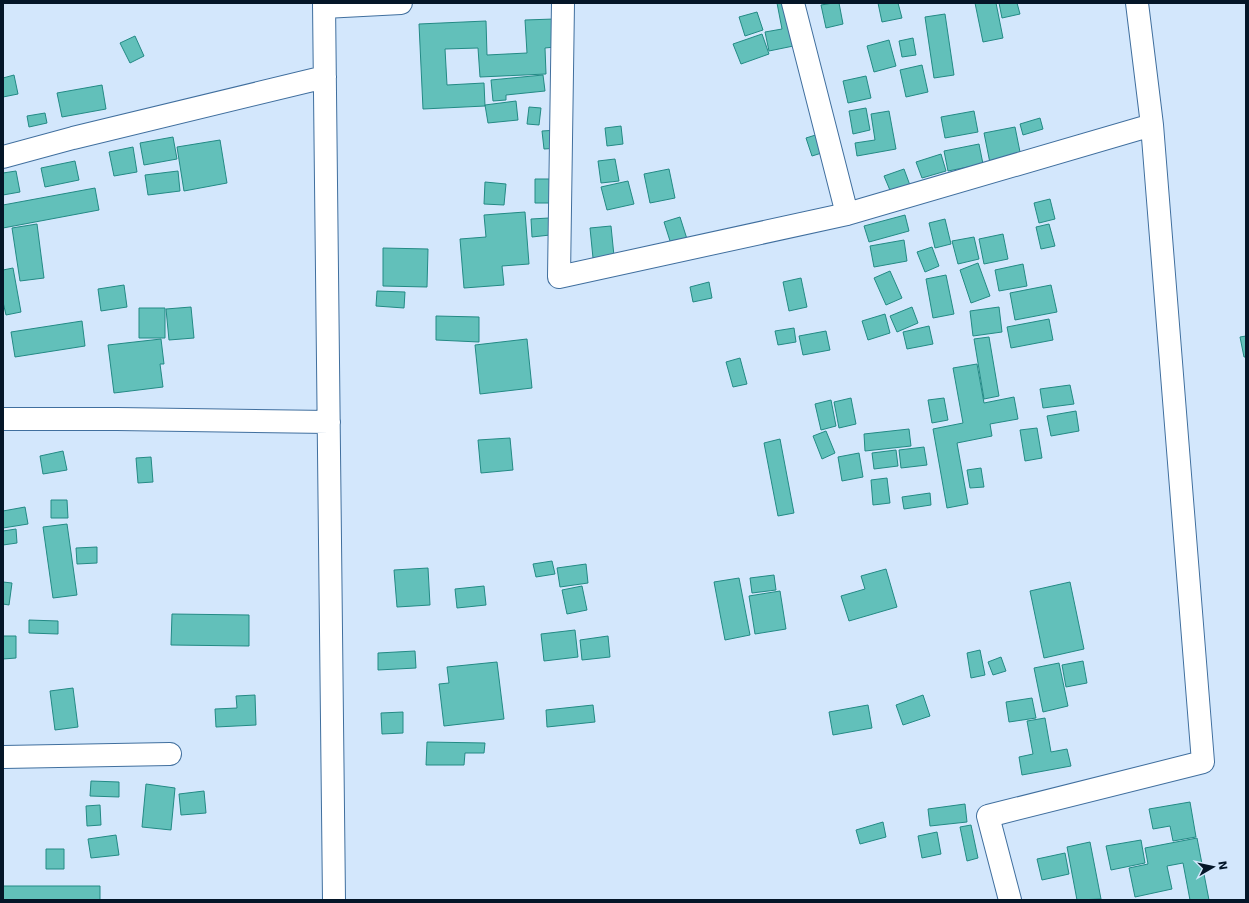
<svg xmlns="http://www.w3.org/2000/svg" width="1249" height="903" font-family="'DejaVu Sans',sans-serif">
	<rect width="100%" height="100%" fill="#d3e7fc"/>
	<!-- building -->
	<path fill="#62c0ba" stroke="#238a85" d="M 777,3 L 799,3 L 808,43 L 769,51 L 765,32 L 782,29 Z
		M 833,3 L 839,3 L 843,24 L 826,28 L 821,5 Z
		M 878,3 L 898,3 L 902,18 L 882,22 Z
		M 975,3 L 996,3 L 1003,38 L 983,42 Z
		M 999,3 L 1017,3 L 1020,14 L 1002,18 Z
		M 757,12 L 763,30 L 745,36 L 739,17 Z
		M 945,14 L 954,75 L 934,78 L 925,17 Z
		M 554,19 L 555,47 L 545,48 L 546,74 L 480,77 L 478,48 L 445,49 L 447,85 L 484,83 L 485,106 L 423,109 L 419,24 L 486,21 L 487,55 L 527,53 L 525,20 Z
		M 762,34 L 769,54 L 741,64 L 733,44 Z
		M 135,36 L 144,56 L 130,63 L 120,43 Z
		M 913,38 L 916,55 L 902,57 L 899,41 Z
		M 889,40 L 896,66 L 874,72 L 867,46 Z
		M 922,65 L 928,92 L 906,97 L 900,70 Z
		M 14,75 L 18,94 L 3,97 L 3,78 Z
		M 543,75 L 545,91 L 506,95 L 506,100 L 493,101 L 491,80 Z
		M 866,76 L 871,98 L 848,103 L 843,81 Z
		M 102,85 L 106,109 L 62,117 L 57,93 Z
		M 516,101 L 518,120 L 488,123 L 485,105 Z
		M 529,107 L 541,108 L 539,125 L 527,124 Z
		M 866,108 L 870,130 L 853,134 L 849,111 Z
		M 889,111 L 896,149 L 857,156 L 855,143 L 875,140 L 871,114 Z
		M 974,111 L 978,132 L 945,138 L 941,117 Z
		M 45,113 L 47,123 L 29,127 L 27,116 Z
		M 1040,118 L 1043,129 L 1023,135 L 1020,124 Z
		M 621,126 L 623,144 L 607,146 L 605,128 Z
		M 1015,127 L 1021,157 L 990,163 L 984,133 Z
		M 558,130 L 560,148 L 544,149 L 542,131 Z
		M 822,133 L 828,151 L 812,156 L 806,138 Z
		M 173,137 L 177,159 L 144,165 L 140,143 Z
		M 220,140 L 227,183 L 184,191 L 177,147 Z
		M 979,144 L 983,164 L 948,171 L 944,151 Z
		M 133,147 L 137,172 L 114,176 L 109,152 Z
		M 941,154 L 946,171 L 922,178 L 916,162 Z
		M 615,159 L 619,181 L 601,183 L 598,161 Z
		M 75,161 L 79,180 L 45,187 L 41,168 Z
		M 669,169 L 675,198 L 650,203 L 644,174 Z
		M 904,169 L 911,188 L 892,195 L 884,176 Z
		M 16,171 L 20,192 L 3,195 L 3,173 Z
		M 178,171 L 180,191 L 148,195 L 145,175 Z
		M 535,179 L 558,179 L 558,203 L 535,203 Z
		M 628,181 L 634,204 L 607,210 L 601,187 Z
		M 485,182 L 506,184 L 504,205 L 484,204 Z
		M 95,188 L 99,210 L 3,228 L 3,205 Z
		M 1050,199 L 1055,219 L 1039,223 L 1034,203 Z
		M 525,212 L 529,264 L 502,266 L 504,285 L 464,288 L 460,239 L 486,237 L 484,215 Z
		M 905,215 L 909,231 L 869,242 L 864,226 Z
		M 680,217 L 687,239 L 671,244 L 664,222 Z
		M 549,218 L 550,235 L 532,237 L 531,219 Z
		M 945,219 L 951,244 L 935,248 L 929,223 Z
		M 37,224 L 44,278 L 20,281 L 12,228 Z
		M 1049,224 L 1055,246 L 1041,249 L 1036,227 Z
		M 611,226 L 614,256 L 593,258 L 590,228 Z
		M 1003,234 L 1008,259 L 984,264 L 979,239 Z
		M 974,237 L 979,259 L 958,264 L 952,241 Z
		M 904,240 L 907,261 L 874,267 L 870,246 Z
		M 932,247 L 939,266 L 925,272 L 917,252 Z
		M 383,248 L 428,249 L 427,287 L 383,286 Z
		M 978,263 L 990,296 L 971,303 L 960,270 Z
		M 1023,264 L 1027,286 L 999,291 L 995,270 Z
		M 13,268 L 21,312 L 6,315 L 3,302 L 3,270 Z
		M 890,271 L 902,298 L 886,305 L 874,278 Z
		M 946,275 L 954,314 L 933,318 L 926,279 Z
		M 801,278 L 807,307 L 789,311 L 783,282 Z
		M 709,282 L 712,298 L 693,302 L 690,287 Z
		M 124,285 L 127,307 L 101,311 L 98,289 Z
		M 1051,285 L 1057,312 L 1015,320 L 1010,293 Z
		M 377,291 L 405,292 L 404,308 L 376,306 Z
		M 191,307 L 194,338 L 169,340 L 166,309 Z
		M 912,307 L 918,323 L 897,332 L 890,316 Z
		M 999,307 L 1002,332 L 973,336 L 970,311 Z
		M 139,308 L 165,308 L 165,338 L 139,338 Z
		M 885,314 L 890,333 L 868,340 L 862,321 Z
		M 436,316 L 479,317 L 479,342 L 436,340 Z
		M 1049,319 L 1053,340 L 1011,348 L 1007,327 Z
		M 82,321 L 85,346 L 15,357 L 11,332 Z
		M 929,326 L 933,344 L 907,349 L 903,332 Z
		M 794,328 L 796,342 L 778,345 L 775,331 Z
		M 826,331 L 830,350 L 803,355 L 799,336 Z
		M 1246,336 L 1246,357 L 1244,357 L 1240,337 Z
		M 989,337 L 999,396 L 984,399 L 974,339 Z
		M 161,339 L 164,364 L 160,364 L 163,387 L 114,393 L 108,345 Z
		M 527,339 L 532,388 L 480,394 L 475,345 Z
		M 740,358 L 747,384 L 733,387 L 726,362 Z
		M 977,364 L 984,403 L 1014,397 L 1018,419 L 990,424 L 992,436 L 957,443 L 968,504 L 947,508 L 933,429 L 963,423 L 953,368 Z
		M 1070,385 L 1074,404 L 1043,408 L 1040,389 Z
		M 851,398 L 856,424 L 839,428 L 834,402 Z
		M 944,398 L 948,420 L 932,423 L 928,400 Z
		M 831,400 L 836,426 L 821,430 L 815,404 Z
		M 1076,411 L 1079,431 L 1051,436 L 1047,416 Z
		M 1037,428 L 1042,458 L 1025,461 L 1020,430 Z
		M 909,429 L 911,446 L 865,451 L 864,434 Z
		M 826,431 L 835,453 L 822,459 L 813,436 Z
		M 510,438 L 513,470 L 481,473 L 478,440 Z
		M 780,439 L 794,513 L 778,516 L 764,443 Z
		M 924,447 L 927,465 L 901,468 L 899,450 Z
		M 896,450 L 898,466 L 874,469 L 872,453 Z
		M 63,451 L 67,470 L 43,474 L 40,456 Z
		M 859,453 L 863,477 L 842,481 L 838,457 Z
		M 151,457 L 153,482 L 138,483 L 136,458 Z
		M 981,468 L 984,487 L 970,488 L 967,470 Z
		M 887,478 L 890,503 L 873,505 L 871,480 Z
		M 930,493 L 931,505 L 904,509 L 902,497 Z
		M 51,500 L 67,500 L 68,518 L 51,518 Z
		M 25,507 L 28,524 L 3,528 L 3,511 Z
		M 67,524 L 77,595 L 53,598 L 43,527 Z
		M 16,529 L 17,543 L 3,545 L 3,531 Z
		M 97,547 L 97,563 L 77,564 L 76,548 Z
		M 552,561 L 555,574 L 536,577 L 533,564 Z
		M 586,564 L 588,583 L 560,587 L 557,568 Z
		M 428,568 L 430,605 L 397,607 L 394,570 Z
		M 886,569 L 897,607 L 849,621 L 841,596 L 865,589 L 861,576 Z
		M 774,575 L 776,590 L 752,593 L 750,578 Z
		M 739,578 L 750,635 L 725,640 L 714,582 Z
		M 3,582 L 12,583 L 9,605 L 3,604 Z
		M 1070,582 L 1084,649 L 1044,658 L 1030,591 Z
		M 484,586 L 486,605 L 457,608 L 455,589 Z
		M 582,586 L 587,610 L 567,614 L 562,590 Z
		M 780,591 L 786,629 L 755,634 L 749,596 Z
		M 172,614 L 249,615 L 249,646 L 171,645 Z
		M 29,620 L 58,621 L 58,634 L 29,633 Z
		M 575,630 L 578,657 L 544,661 L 541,634 Z
		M 3,636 L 16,636 L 16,658 L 3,659 Z
		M 608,636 L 610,657 L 582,660 L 580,640 Z
		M 980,650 L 985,675 L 971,678 L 967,653 Z
		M 415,651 L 416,668 L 378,670 L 378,653 Z
		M 1001,657 L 1006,671 L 993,675 L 988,662 Z
		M 1083,661 L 1087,683 L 1066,687 L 1062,665 Z
		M 497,662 L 504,719 L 444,726 L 439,684 L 449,683 L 447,667 Z
		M 1059,663 L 1068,706 L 1043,712 L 1034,668 Z
		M 73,688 L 78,727 L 55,730 L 50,691 Z
		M 255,695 L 256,725 L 216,727 L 215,709 L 237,708 L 236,696 Z
		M 923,695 L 930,716 L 903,725 L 896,705 Z
		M 1032,698 L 1036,718 L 1009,722 L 1006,702 Z
		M 593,705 L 595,722 L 547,727 L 546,710 Z
		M 868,705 L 872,728 L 833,735 L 829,712 Z
		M 403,712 L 403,733 L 382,734 L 381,713 Z
		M 1045,718 L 1051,752 L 1067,749 L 1071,766 L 1022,775 L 1019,757 L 1033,754 L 1027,721 Z
		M 427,742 L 485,743 L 484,753 L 465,753 L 464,765 L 426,765 Z
		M 91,781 L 119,782 L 119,797 L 90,796 Z
		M 146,784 L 175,788 L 171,830 L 142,827 Z
		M 204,791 L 206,813 L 181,815 L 179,794 Z
		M 1190,802 L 1196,837 L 1173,841 L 1170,826 L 1153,829 L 1149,809 Z
		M 965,804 L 967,822 L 930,826 L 928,809 Z
		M 100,805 L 101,825 L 87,826 L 86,806 Z
		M 883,822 L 886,837 L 860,844 L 856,830 Z
		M 971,825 L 978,858 L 967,861 L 960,827 Z
		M 937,832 L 941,854 L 922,858 L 918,836 Z
		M 116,835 L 119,855 L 91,858 L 88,839 Z
		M 1197,838 L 1209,900 L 1190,900 L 1183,863 L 1167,866 L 1172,889 L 1135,897 L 1129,868 L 1148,864 L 1145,848 Z
		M 1141,840 L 1145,863 L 1111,870 L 1106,846 Z
		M 1090,842 L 1101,899 L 1077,900 L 1067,847 Z
		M 46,849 L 64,849 L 64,869 L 46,869 Z
		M 1065,853 L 1069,874 L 1042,880 L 1037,859 Z
		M 3,886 L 100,886 L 100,900 L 3,900 Z"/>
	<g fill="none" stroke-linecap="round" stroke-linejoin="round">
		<defs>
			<path id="street" d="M 324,3 L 334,900
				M 563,3 L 559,277 L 847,214 L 1152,125
				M 793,3 L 847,214
				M 324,7 L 401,3
				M 3,157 L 73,138 L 325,77
				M 3,419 L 117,419 L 329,422
				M 3,757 L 170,754
				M 1010,900 L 988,816 L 1203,762 L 1152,125 L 1137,3"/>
		</defs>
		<!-- street casing -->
		<use href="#street" stroke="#406f9e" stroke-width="24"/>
		<!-- street -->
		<use href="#street" stroke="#fff" stroke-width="22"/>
	</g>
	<!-- border -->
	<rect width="1249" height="903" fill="none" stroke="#041628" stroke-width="8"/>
	<!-- north arrow -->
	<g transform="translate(1213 867) rotate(81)" stroke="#d3e7fc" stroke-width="3" paint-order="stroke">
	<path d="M0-3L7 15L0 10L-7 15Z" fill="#041628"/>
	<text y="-6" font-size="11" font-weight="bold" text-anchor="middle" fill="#041628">N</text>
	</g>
</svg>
